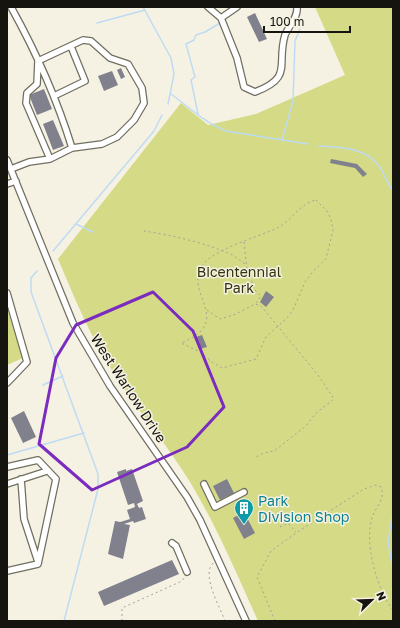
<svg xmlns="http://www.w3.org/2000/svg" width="400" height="628" font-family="'Golos Text',sans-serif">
	<rect width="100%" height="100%" fill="#f5f2e3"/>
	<!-- green -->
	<path fill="#d4da85" d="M 315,7 L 393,7 L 393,621 L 258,621 C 237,574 217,527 190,482 C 168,446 140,413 117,378 C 92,341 75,299 58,259 L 181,103 L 208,125 L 256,114 L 345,75 Z
		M 7,309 L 23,358 L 7,365 Z"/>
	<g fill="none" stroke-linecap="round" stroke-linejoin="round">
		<!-- stream -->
		<path stroke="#bfdbf4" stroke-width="1.5" d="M 143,7 L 171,58 L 174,74 L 168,104
			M 97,23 L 145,10
			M 171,94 C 189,107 205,123 226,131 L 308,144
			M 198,114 L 191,80 L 195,77 L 186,44 L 194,40 L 196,35 L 205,32 L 220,23
			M 282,140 L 293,101 L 295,41 L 300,29
			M 319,146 C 343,148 367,147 381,169 C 385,176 388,184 393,191
			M 76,224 L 93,232
			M 53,251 L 154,131 L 162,115
			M 37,271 L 31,278 L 31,292 L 98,474 L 98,489 L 64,621
			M 43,385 L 63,376
			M 7,455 L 84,433
			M 393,511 L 388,542 L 393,570"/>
	</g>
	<!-- building -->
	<path fill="#81818e" d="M 255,13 L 267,39 L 259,42 L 247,17 Z
		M 121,68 L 125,77 L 121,79 L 117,70 Z
		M 112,71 L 118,85 L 104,91 L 98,76 Z
		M 44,89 L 52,109 L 37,115 L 29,95 Z
		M 53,120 L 64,146 L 53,150 L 43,124 Z
		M 331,159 L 357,164 L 367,174 L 363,177 L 355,168 L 330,163 Z
		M 266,291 L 274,297 L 266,307 L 260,302 Z
		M 202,335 L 207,347 L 200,349 L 196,337 Z
		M 24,411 L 36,437 L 23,443 L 11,418 Z
		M 126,469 L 126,471 L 132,469 L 143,501 L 137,504 L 139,508 L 142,507 L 146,519 L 134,523 L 133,521 L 124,524 L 130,525 L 123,559 L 108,554 L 115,521 L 120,522 L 130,519 L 127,510 L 135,507 L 134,503 L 128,505 L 117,472 Z
		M 227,479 L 234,493 L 220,500 L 213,486 Z
		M 244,512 L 255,533 L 244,539 L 233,518 Z
		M 172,560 L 179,574 L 104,606 L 98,592 Z"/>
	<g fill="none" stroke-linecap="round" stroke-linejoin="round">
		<defs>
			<path id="minor" d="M 208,7 L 221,18 L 237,58 L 244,87 L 255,92 C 294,77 276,65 285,35 C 289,25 298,18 297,7
				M 221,18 L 237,7
				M 54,96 L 85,81 L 72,49
				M 50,159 L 26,103 L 27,93 L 37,84 L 38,61 L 83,40 L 91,41 L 110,58 L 128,64 L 142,88 L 144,103 L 134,120 L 117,137 L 102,144 L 72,148
				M 7,160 L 73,323 L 110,386 L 187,497 L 200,520 L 246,621
				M 11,169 L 29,162 L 50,159 L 72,148 C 57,99 36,52 11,7
				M 7,184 L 16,181
				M 7,293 L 27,362 L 7,383
				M 7,467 L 38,460 L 56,479 L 38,564 L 7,571
				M 21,479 L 24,519 L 38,562
				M 7,484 L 47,471
				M 204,484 L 215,507 L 244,492
				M 172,543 L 176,546 L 187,572"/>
		</defs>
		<!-- minor casing -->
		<use href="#minor" stroke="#716f61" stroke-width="8"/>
		<!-- path -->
		<path stroke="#a5a397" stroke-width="1" stroke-dasharray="2 3" stroke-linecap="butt" d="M 316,200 L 327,211 L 331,219 L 333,230 L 326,259 L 314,270 L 305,282 L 293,310 L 287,318 L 266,337 L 256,359 L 222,368 L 212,362 L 200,352 L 181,343 C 233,322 188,297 200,269 C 208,250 259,237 277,228 C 292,221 300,203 316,200 Z
			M 144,231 C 171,235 207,243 232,255 C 237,257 240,261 245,264
			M 244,242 L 247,270 L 251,278 L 254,289 L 261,296 L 256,303
			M 207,310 L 220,319 L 236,314 L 255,304 L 261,306 L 318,375 L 334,399 L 315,414 L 306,426 L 274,451 L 264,453 L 254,458
			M 280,527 L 288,523 L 296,532
			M 213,563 C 201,575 220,607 225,621
			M 122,621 L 122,608 L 182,581 L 184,578
			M 275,621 L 257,577 L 271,551 L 296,533 L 364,489 L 376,485 L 381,487 C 386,500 375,507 372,518 C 364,544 377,589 393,610"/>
		<!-- minor -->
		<use href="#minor" stroke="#fff" stroke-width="5.5"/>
	</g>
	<!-- marked area -->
	<path fill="none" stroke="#7b2cbf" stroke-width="3" stroke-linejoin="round" d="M 153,292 L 193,331 L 224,407 L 187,447 L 92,490 L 39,444 L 56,358 L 76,325 Z"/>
	<!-- icons -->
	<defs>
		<symbol id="building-pin" viewBox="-11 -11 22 30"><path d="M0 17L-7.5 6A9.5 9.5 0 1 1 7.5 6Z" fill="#0f9aa8" stroke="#f5f2e3"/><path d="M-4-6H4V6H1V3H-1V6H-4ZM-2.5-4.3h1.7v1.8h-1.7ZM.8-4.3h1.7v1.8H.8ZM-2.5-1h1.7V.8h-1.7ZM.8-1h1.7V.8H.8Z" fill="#fff"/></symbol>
	</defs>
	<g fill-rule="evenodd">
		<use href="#building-pin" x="233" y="497" width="22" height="30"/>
	</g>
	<g text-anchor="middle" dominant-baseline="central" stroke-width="3" stroke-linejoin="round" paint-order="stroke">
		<!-- park labels -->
		<g font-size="14" fill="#31330c" stroke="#f5f2e3">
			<text x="239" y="271">Bicentennial<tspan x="239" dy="16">Park</tspan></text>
		</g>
		<!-- street labels -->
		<g font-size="14" fill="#15140e" stroke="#f5f2e3">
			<text transform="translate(129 388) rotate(57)">West Warlow Drive</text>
		</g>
		<!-- culture labels -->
		<g font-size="14" fill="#0d838f" stroke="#f5f2e3" text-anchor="start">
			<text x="258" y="500">Park<tspan x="258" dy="16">Division Shop</tspan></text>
		</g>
	</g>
	<!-- border -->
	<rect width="400" height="628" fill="none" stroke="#15140e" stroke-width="16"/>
	<!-- north arrow -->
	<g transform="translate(372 600) rotate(67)" stroke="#f5f2e3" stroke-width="3" paint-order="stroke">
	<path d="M0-3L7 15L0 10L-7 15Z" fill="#15140e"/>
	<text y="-6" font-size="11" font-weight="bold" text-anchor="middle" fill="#15140e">N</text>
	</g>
	<!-- scale -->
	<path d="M264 26v6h86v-6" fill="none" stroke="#15140e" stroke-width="2"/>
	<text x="270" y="26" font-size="12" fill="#15140e" stroke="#f5f2e3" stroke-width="3" paint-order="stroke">100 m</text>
</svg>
